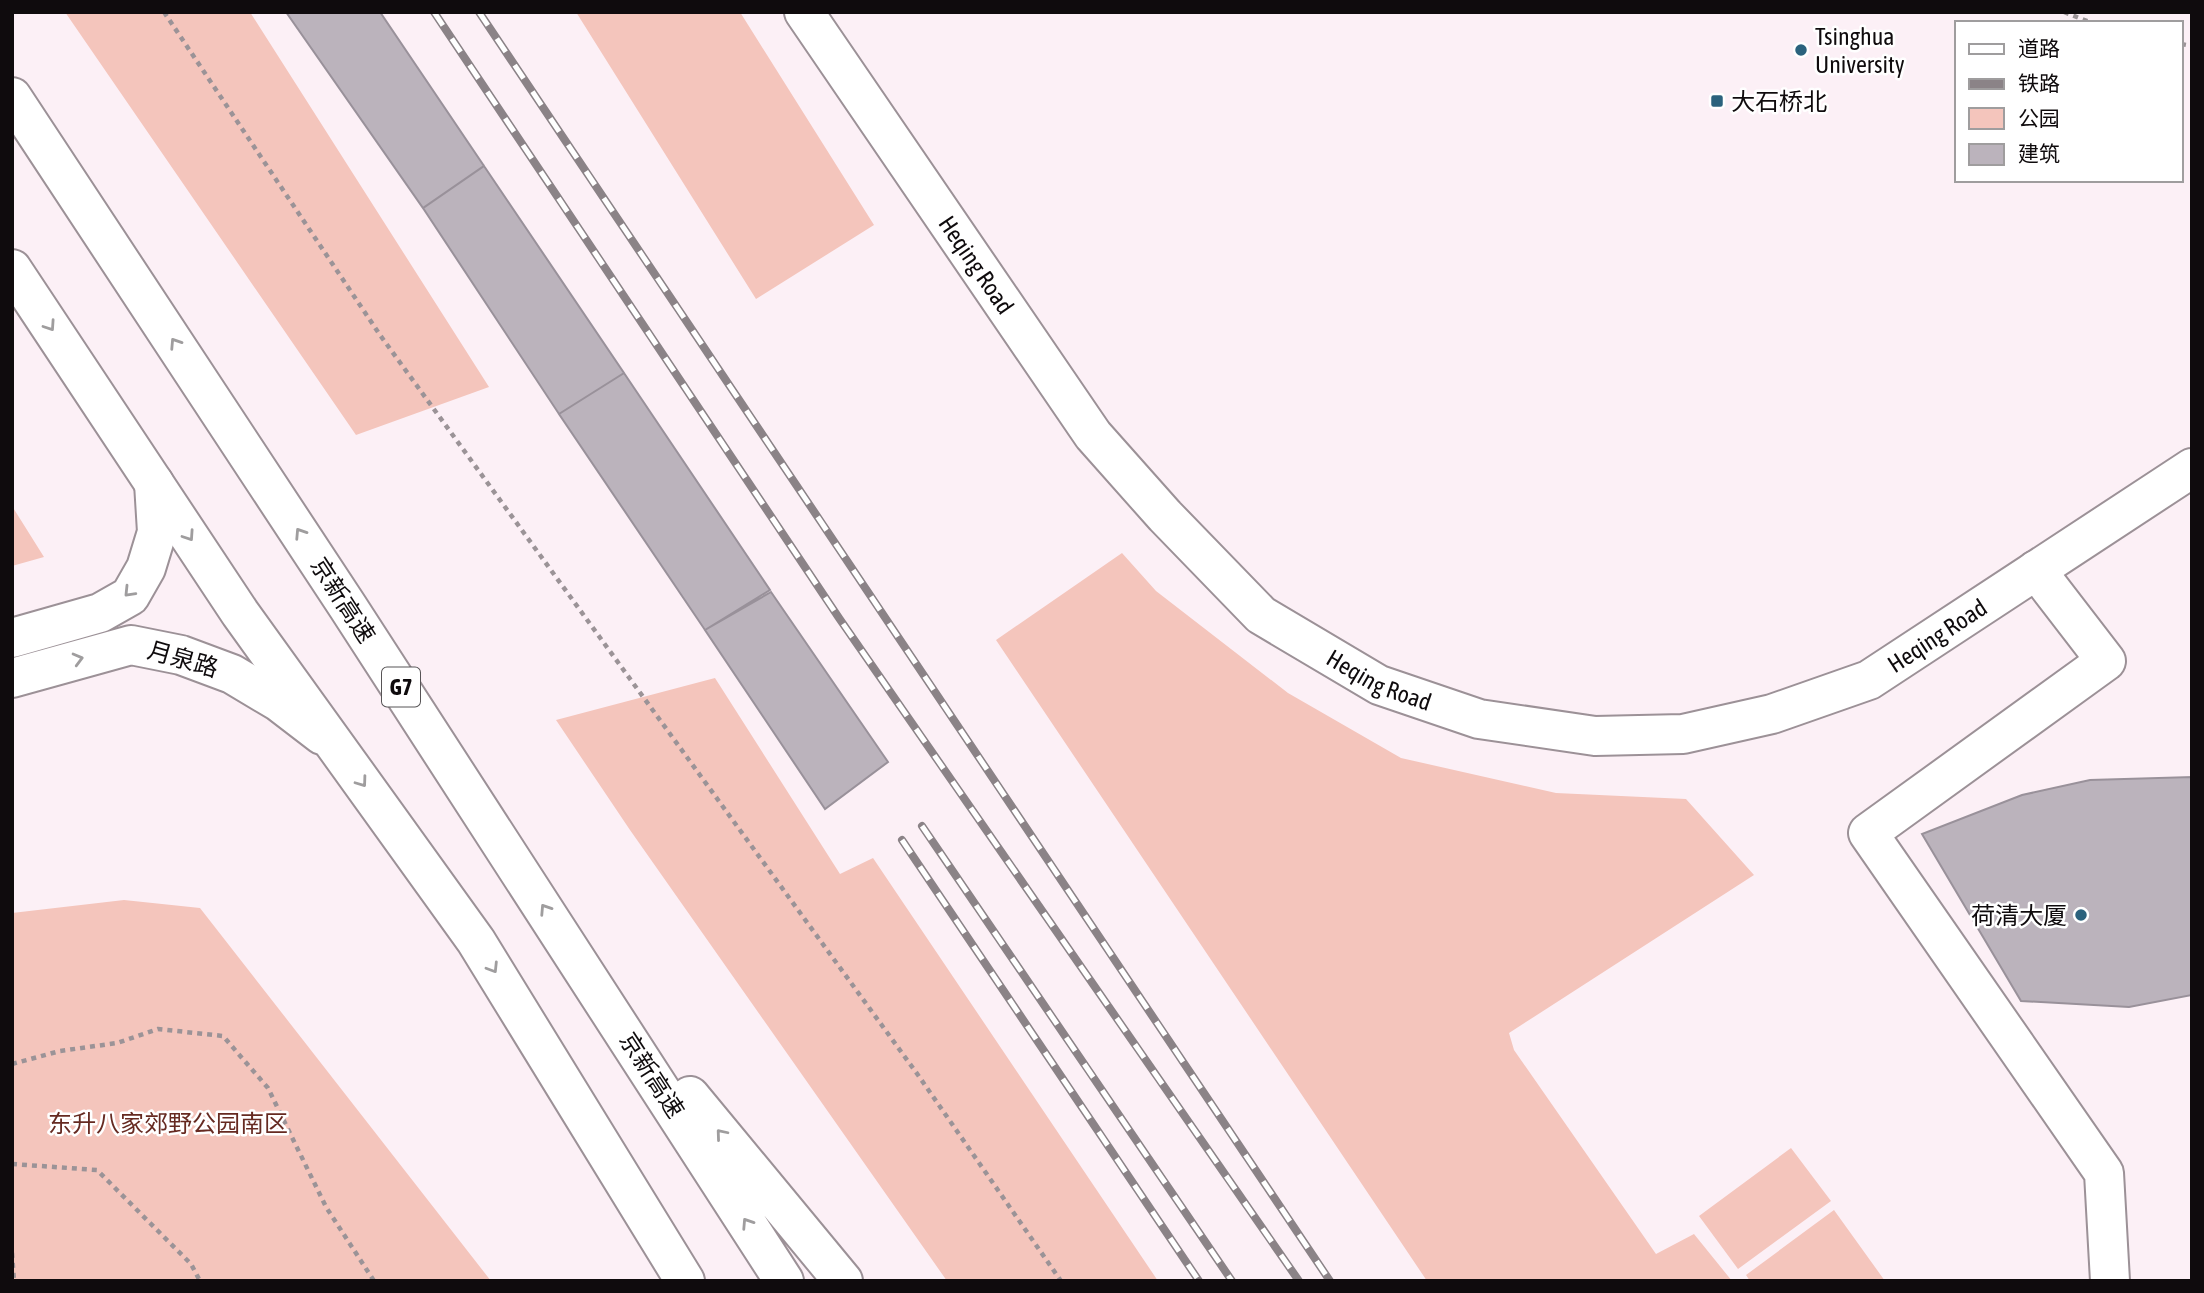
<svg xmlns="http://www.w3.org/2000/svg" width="2204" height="1293" font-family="'Asap Condensed','Noto Sans SC',sans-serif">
	<rect width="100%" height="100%" fill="#fcf0f6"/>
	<!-- green -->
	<path fill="#f4c5bc" d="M 65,12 L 250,12 L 489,387 L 356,435 Z
		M 576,12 L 740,12 L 874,225 L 756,299 Z
		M 12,506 L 44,557 L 12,566 Z
		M 1122,553 L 1156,591 L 1288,693 L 1401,758 L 1556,793 L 1686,799 L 1754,875 L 1509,1033 L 1514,1050 L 1656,1254 L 1694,1234 L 1732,1281 L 1427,1281 L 996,640 Z
		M 715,678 L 840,874 L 873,858 L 1158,1281 L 947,1281 L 630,830 L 556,720 Z
		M 124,900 L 200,908 L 491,1281 L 12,1281 L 12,913 Z
		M 1791,1148 L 1831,1201 L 1738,1269 L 1699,1216 Z
		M 1834,1210 L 1885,1281 L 1750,1281 L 1746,1275 Z"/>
	<!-- building -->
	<path fill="#bbb3bc" stroke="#99919a" stroke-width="2" d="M 286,12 L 380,12 L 484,166 L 423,208 Z
		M 484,166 L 624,373 L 559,414 L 423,208 Z
		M 624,373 L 770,590 L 705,630 L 559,414 Z
		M 771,592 L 888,762 L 825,809 L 705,630 Z
		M 2192,777 L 2192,995 L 2129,1007 L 2021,1001 L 1922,834 L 2022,795 L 2090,780 Z"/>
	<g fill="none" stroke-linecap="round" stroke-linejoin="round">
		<defs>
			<path id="minor" d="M 2036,570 L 2106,661 L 1868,833 L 2104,1173 L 2110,1281"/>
			<g id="major">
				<path id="s1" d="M 804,12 L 1093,435 L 1165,516 L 1261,615 L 1379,685 L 1479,719 L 1595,736 L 1683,734 L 1772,714 L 1869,680 L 2192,468"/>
				<path d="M 12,638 L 100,613 L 130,596 L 146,568 L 157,532 L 154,483"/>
				<path d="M 12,678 L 131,645 L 181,655 L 232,674 L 279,702 L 322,735"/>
			</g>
			<path id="highway" d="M 12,97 L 348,607 L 784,1281
				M 12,269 L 240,613 L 476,941 L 685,1281
				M 690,1096 L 843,1281"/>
		</defs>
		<!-- minor casing -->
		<use href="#minor" stroke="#9c9197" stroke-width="42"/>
		<!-- major casing -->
		<use href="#major" stroke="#9c9197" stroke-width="42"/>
		<!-- highway casing -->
		<use href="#highway" stroke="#9c9197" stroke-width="42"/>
		<!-- path -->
		<path stroke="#9b9397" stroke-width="4.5" stroke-dasharray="5 5" stroke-linecap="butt" d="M 164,12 L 380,335 L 918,1075 L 1061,1281
			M 2064,12 L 2092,23
			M 2181,44 L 2192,46
			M 12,1064 L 60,1051 L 117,1043 L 158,1029 L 223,1036 L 268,1088 L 326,1207 L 374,1281
			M 12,1164 L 97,1170 L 191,1264 L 200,1281
			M 12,1253 L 14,1281"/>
		<!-- minor -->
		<use href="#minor" stroke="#fff" stroke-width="38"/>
		<!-- major -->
		<use href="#major" stroke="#fff" stroke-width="38"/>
		<!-- highway -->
		<use href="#highway" stroke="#fff" stroke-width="38"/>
		<defs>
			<path id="rail" d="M 434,12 L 839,618 L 1299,1281
				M 479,12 L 1330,1281
				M 922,826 L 1232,1281
				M 902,840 L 1199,1281"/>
		</defs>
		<!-- rail casing -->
		<use href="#rail" stroke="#8b8387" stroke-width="8"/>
		<!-- rail -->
		<use href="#rail" stroke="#fff" stroke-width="5" stroke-dasharray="16" stroke-linecap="butt"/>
	</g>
	<!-- one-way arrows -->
	<defs><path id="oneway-chevron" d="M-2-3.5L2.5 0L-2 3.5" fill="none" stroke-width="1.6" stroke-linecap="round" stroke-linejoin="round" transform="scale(1.75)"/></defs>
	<g stroke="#9f9d9e">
		<use href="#oneway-chevron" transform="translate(50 326) rotate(56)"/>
		<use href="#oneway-chevron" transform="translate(175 343) rotate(-123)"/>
		<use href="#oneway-chevron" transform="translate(300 533) rotate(-123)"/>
		<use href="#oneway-chevron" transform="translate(189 536) rotate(56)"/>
		<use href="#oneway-chevron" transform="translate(129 592) rotate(134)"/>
		<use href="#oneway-chevron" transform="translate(78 659) rotate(-15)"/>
		<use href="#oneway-chevron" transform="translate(362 782) rotate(54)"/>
		<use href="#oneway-chevron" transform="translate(545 909) rotate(-123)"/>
		<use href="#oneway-chevron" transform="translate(493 968) rotate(58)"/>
		<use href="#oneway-chevron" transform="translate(721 1134) rotate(-130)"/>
		<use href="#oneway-chevron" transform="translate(747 1223) rotate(-123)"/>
	</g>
	<!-- markers -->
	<g fill="#2b627d" stroke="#fff" stroke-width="2.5">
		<circle cx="1801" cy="50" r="7"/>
		<rect x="1710" y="94" width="14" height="14" rx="3.5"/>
		<circle cx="2081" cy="915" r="7"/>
	</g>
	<g text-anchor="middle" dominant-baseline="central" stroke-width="5" stroke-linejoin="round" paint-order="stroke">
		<!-- shield labels -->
		<rect fill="#fff" stroke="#575456" stroke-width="2" x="382" y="667.5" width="38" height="39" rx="5"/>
		<g font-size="23" font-weight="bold" fill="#0f0b0d">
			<text x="401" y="687">G7</text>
		</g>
		<!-- poi labels -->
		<g font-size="24" fill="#0f0b0d" stroke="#fff" text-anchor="start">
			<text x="1815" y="36">Tsinghua<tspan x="1815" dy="28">University</tspan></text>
			<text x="1731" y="101">大石桥北</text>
			<text x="2067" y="915" text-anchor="end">荷清大厦</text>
		</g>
		<!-- street labels -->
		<g font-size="24" fill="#0f0b0d" stroke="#fff">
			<text stroke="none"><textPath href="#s1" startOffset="306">Heqing Road</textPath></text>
			<text transform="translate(343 600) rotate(57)">京新高速</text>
			<text stroke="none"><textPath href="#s1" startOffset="1482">Heqing Road</textPath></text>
			<text transform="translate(183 659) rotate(16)">月泉路</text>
			<text stroke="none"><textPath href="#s1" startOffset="894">Heqing Road</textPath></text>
			<text transform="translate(652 1075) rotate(57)">京新高速</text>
		</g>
		<!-- park labels -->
		<g font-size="24" fill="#662a21" stroke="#fff">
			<text x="168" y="1123">东升八家郊野公园南区</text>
		</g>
	</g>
	<!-- border -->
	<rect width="2204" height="1293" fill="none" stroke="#0f0b0d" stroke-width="28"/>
	<!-- legend -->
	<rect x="1955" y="21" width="228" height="161" fill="#ffffff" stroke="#9f9d9e" stroke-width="2"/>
	<rect x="1969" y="44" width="35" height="10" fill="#ffffff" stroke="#9f9d9e" stroke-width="2"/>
	<text x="2018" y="56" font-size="21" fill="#0f0b0d">道路</text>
	<rect x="1969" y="79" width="35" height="10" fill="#8b8387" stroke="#9f9d9e" stroke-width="2"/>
	<text x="2018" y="91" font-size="21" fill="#0f0b0d">铁路</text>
	<rect x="1969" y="108" width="35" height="21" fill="#f4c5bc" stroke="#9f9d9e" stroke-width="2"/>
	<text x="2018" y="126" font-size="21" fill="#0f0b0d">公园</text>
	<rect x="1969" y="144" width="35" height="21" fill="#bbb3bc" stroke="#9f9d9e" stroke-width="2"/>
	<text x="2018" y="161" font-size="21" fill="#0f0b0d">建筑</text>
</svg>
